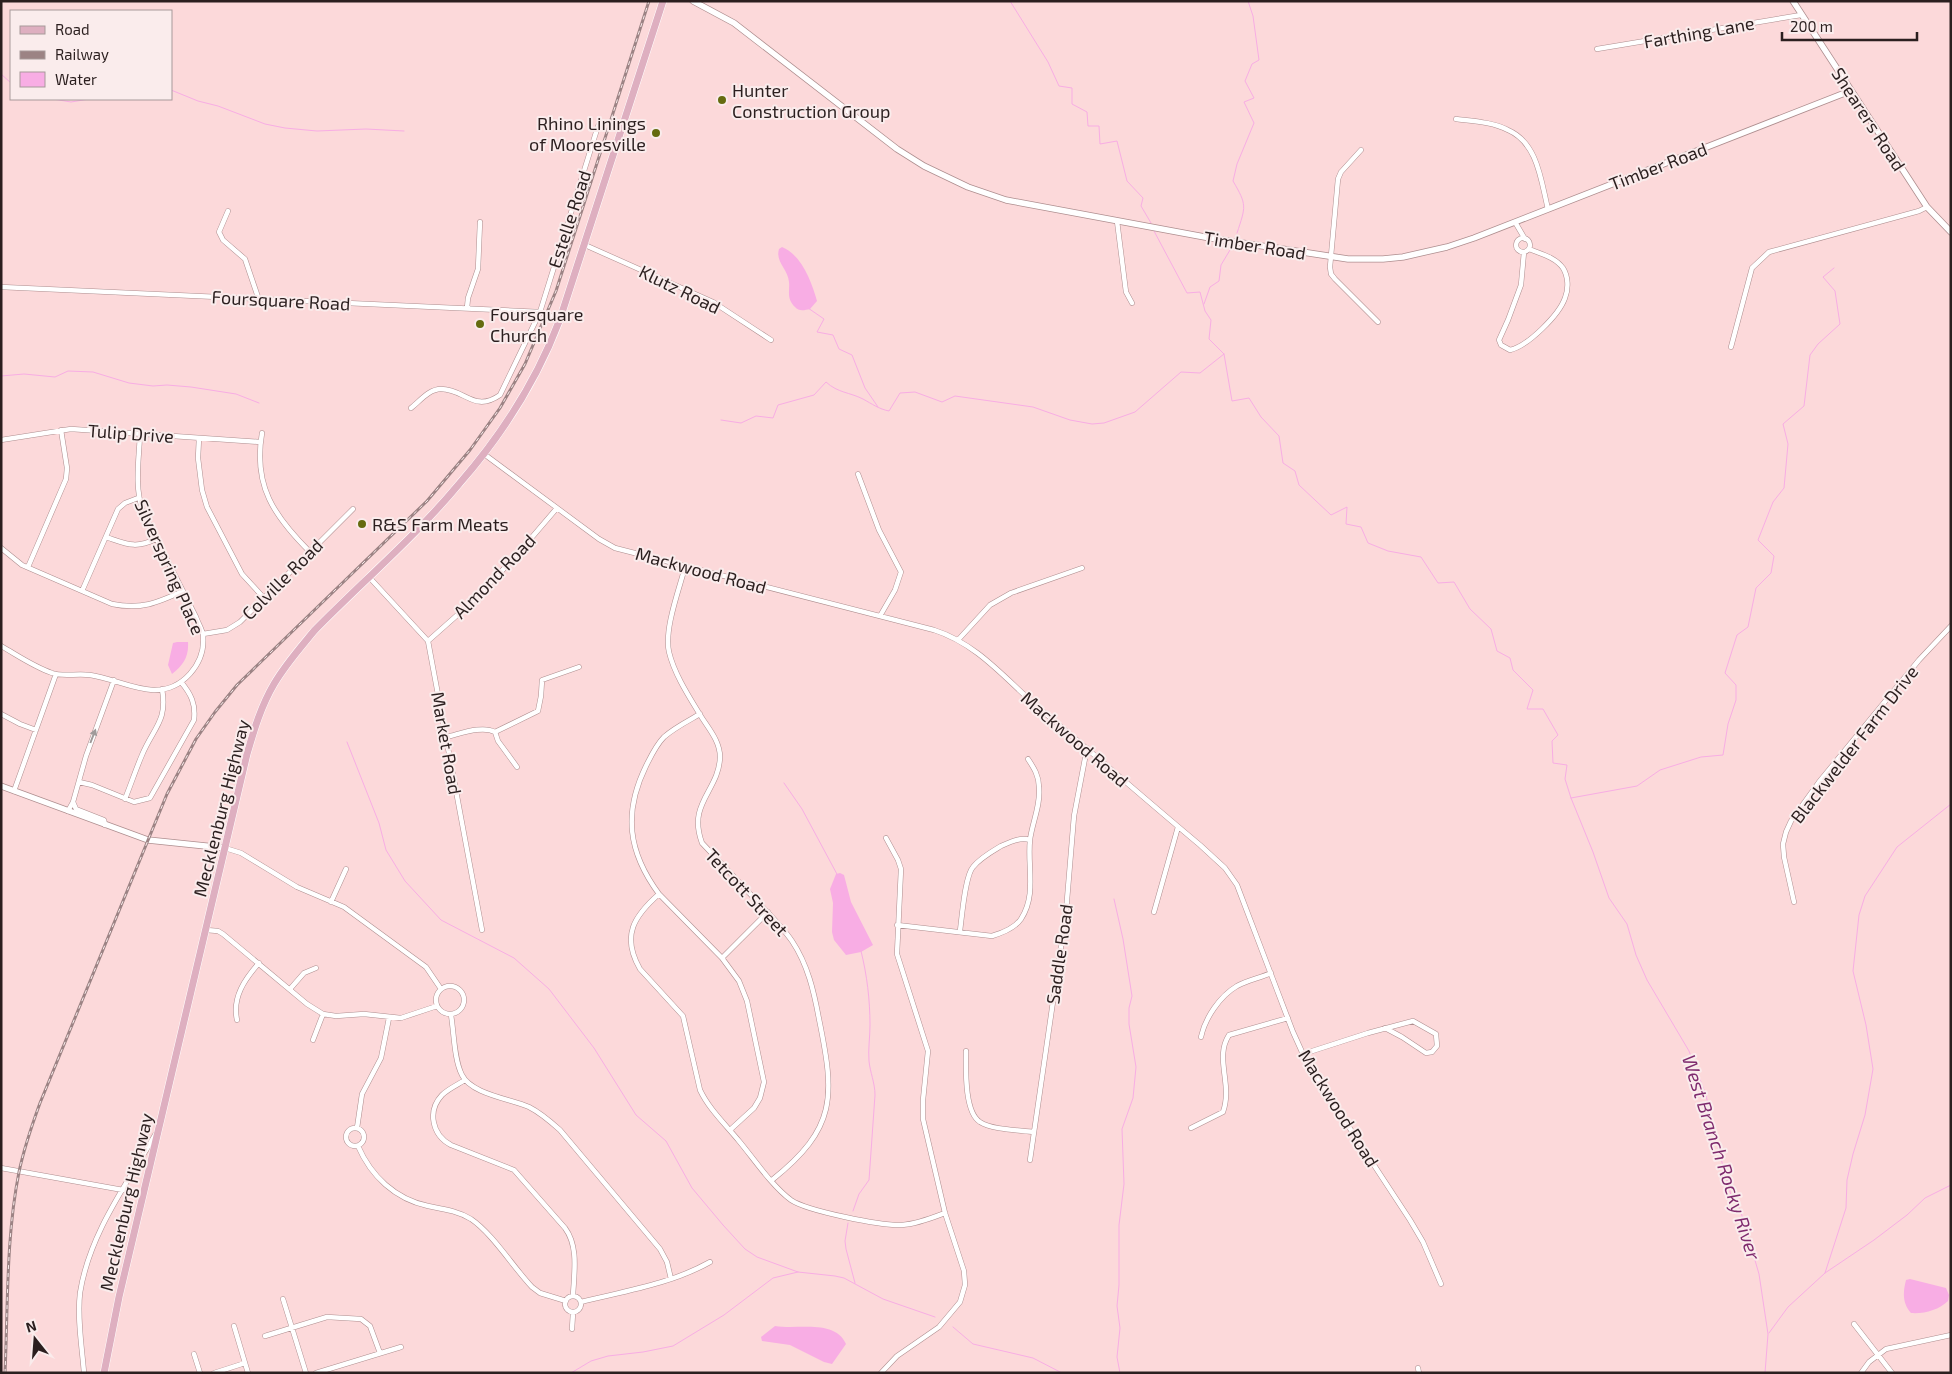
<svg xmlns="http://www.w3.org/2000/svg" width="1952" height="1374" font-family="'Exo 2',sans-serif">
	<rect width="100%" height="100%" fill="#fcd9da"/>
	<!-- water -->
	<path fill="#f8ade4" d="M 782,247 C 802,255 812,283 817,301 L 810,309 C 805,310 799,312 795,307 C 786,298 790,291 789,282 C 788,269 775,262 779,249 Z
		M 177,642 L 188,642 C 189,657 183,665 172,674 L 168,665 L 173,643 Z
		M 840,873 L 844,875 L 851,902 L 873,945 L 861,952 L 846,955 L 834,940 L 832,932 L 833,903 L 830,889 L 836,874 Z
		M 1910,1279 L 1946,1288 L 1949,1295 L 1948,1301 C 1939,1310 1924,1314 1911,1313 C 1902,1303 1903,1292 1906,1280 Z
		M 775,1326 C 797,1330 835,1319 846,1344 L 832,1364 L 824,1362 L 790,1345 L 762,1341 L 761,1337 Z"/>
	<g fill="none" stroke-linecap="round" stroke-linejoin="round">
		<!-- stream -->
		<path stroke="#f8ade4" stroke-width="1" d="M 1010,1 L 1048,62 L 1059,86 L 1072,88 L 1072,104 L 1087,112 L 1088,126 L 1099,126 L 1100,144 L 1117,141 L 1127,181 L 1143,198 L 1141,206 L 1151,223
			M 1,74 L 11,83
			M 171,90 L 198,101 L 218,106 L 265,124 L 285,128 L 317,131 L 366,129 L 404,131
			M 53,99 L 71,102 L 89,99
			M 1154,231 L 1187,293 L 1200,292 L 1205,311 L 1211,320 L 1209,339 L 1224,354 L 1232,401 L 1249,398 L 1261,417 L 1279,436 L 1283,463 L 1295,471 L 1299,485 L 1331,515 L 1347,507 L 1346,524 L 1361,527 L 1368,543 L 1388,551 L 1421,557 L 1438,583 L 1454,582 L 1470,609 L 1491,629 L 1497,651 L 1510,658 L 1513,670 L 1533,690 L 1527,709 L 1543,709 L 1558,735 L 1552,741 L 1553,763 L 1567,765 L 1565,779 L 1571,798 L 1593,852 L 1609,898 L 1627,924 L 1636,955 L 1647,980 L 1689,1051 L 1706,1095 L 1715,1137 L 1731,1195 L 1740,1209 L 1759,1274 L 1768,1334 L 1765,1373
			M 1237,233 C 1246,206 1247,205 1233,181 L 1237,164 L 1254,123 L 1244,102 L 1254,98 L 1245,81 L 1252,64 L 1259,60 L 1253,16 L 1248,1
			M 1204,304 L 1210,287 L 1219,281 L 1221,265 L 1230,250
			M 808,308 L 824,319 L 817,332 L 833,335 L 839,349 L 852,355 L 865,388 L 878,407
			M 1,376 L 24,374 L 55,377 L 68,371 L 93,372 L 129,383 L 153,386 L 167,385 L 191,387 L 236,394 L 259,403
			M 721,420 L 741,423 L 756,416 L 773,418 L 778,405 L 814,395 L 826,382 C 838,393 849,392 863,399 C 872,404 879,409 889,411 L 900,393 L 915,392 L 942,402 L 955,396 L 1033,407 L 1070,420 L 1092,424 L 1104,423 L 1135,412 L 1181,372 L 1200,373 L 1224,354
			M 347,742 L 379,823 L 386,850 L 405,881 L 441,920 L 514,958 L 549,989 L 594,1048 L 636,1115 L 666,1141 L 692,1188 L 723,1225 L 745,1249 L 757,1257 L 798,1272 L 835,1276 L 844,1278 L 883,1299 L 935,1317
			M 784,783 L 802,809 L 838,876
			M 1571,798 L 1637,786 L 1660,770 L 1701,757 L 1723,755 L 1728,724 L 1736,700 L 1736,685 L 1725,673 L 1737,635 L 1748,627 L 1756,588 L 1771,573 L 1774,556 L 1758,540 L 1773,502 L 1784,488 L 1788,444 L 1783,424 L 1804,406 L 1810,355 L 1818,344 L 1840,324 L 1835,291 L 1823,277 L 1834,268
			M 1114,899 L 1123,939 L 1132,996 L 1129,1008 L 1129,1024 L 1136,1067 L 1133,1098 L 1122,1129 L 1124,1184 L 1119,1225 L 1119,1285 L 1117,1306 L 1120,1328 L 1117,1357 L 1120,1373
			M 853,1211 L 859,1194 L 869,1180 L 875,1095 C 875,1083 870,1072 869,1061 C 868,1049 870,1037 870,1025 C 870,1000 867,975 861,951
			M 848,1223 L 845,1241 L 846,1249 L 855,1283
			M 1825,1273 L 1846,1208 L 1847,1180 L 1853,1154 L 1865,1115 L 1873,1069 L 1866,1025 L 1853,971 L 1859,915 L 1865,896 L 1897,847 L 1951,804
			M 953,1327 L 973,1344 L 1033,1358 L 1062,1373
			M 1769,1333 L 1788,1307 L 1825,1273 L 1874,1240 L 1907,1215 L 1925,1198 L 1951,1185
			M 571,1373 L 591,1361 L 608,1356 L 643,1352 L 673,1346 L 724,1315 L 773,1278 L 798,1272"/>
		<defs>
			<path id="minor" d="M 1597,49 L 1801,15
				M 1456,119 C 1472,121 1493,122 1508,130 C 1538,143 1541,181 1548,209
				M 1361,150 L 1341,172 L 1338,179 L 1330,267 L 1331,274 L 1335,279 L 1378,322
				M 228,211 L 219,232 L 223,240 L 245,259 L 259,300
				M 1117,221 L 1126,292 L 1132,303
				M 1515,222 L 1525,239
				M1516 245a7 7 0 1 1 14 0a7 7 0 1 1-14 0Z
				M 585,245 L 713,302 L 771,340
				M 1524,252 L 1521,285 L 1508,320 L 1499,340 L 1501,345 L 1510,350 C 1528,346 1559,315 1565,298 C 1569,288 1568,276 1563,268 C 1555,257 1541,254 1529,249
				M 1,287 L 540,312 L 560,319
				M 467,308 L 468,298 L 478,269 L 480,222
				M 1731,347 L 1752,268 L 1769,252 L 1919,211 L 1927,207
				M 411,408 C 420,401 429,389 441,389 C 465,389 474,413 500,395 L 540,312 L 598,126
				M 262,433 C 253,486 274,516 310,552
				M 199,438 L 198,458 L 202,490 L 207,507 L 242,574 L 264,598
				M 1,440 L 71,429 L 260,442
				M 484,454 L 599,539 L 615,548 L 934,630 C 978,644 1006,680 1040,709 C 1094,754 1146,800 1200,845 L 1225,868 L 1237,885 L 1293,1032 L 1307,1063 L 1410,1220 L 1423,1242 L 1441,1284
				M 858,474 L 879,530 L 901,572 L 895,590 L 880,616
				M 106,537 C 127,544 135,549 156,539
				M 1,548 L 22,565 L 112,604 C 141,610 157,603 183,591
				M 28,567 L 66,479 L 67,468 L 61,430
				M 685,567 C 679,590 664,629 669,652 C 674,673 688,695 699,713 C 707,727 720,740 720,757 C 719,791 687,803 702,843 C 720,862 737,880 754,898 C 767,912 781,925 792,941 C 808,965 814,992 819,1019 C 835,1097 837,1128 772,1180
				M 369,577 L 428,641 L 482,930
				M 82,591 L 118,509 L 125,503 L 138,498
				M 203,634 L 227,630 L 240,622 L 353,509
				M 958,640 L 990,605 L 1011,593 L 1082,568
				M 428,641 L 472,602 L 515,557 L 557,508
				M 1,646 C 17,655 34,667 52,673 C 63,677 77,673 90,675 C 111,678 132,689 153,690 C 182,691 206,664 203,635 C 202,629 198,623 196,617 L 143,512 C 134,486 139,460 140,434
				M 1,714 L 20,724 L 36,730
				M 495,732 L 498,741 L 517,767
				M 446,737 C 460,734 482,725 495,732 L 538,711 L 541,696 L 542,680 L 579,667
				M 79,782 L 92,785 L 134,802 L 150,798 L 194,720 C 196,704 191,694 181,682
				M 14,791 L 56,674
				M 125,799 C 131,784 136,769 142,755 C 153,728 168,721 162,689
				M 73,802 L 76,809 L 104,820 L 105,825
				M 68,811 L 73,802 L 86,756 L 114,680
				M 225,848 L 241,853 L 297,887 L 344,907 L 426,967 L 441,989
				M 659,894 C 628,852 623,813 646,766 C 651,756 656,745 664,737 C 674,728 688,721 700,714
				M 331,902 L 346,869
				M 1794,902 L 1784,857 L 1783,844 L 1786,832 L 1791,821 L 1819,782 L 1919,660 L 1951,626
				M 1154,912 L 1178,827
				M 897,925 L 992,936 C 1002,933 1015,928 1021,919 C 1037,895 1027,866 1030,840 C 1032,823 1041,805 1039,787 C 1039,776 1034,768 1028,759
				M 206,930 L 218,931 L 223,934 L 307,1004 L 323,1014 L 336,1016 L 364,1014 L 401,1018 L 437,1006
				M 960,931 C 962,916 965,876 973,867 C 980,858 991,852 1001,846 C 1010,842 1020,837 1030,840
				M 722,958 L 768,912
				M436 1000a14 14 0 1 1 28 0a14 14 0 1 1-28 0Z
				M 290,989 L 304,973 L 316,968
				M 451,1015 C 454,1032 454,1060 462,1075 C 471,1094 511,1099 529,1107 C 541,1113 550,1121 560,1130 L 660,1249 L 667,1262 L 671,1279
				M 237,1020 C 232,997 245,979 259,963
				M 1201,1037 C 1205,1018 1220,996 1237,986 C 1248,980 1260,978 1271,973
				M 313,1040 L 323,1014
				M 966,1051 C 966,1068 964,1112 980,1122 C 992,1130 1020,1130 1034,1132
				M 1303,1054 L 1368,1033 L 1413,1021 L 1436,1034 L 1437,1046 L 1432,1052 L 1426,1053 L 1402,1037 L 1385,1028
				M 465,1080 C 457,1085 448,1089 442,1095 C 427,1111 432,1135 451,1145 L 514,1170 L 565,1228 C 579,1247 574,1273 573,1296
				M346 1137a9 9 0 1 1 18 0a9 9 0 1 1-18 0Z
				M 357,1128 L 362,1094 L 381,1058 L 389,1018
				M 1191,1128 L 1223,1112 C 1233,1084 1214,1058 1229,1035 L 1288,1018
				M 730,1130 L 754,1108 L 760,1098 L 764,1082 L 747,1001 L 739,981 L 722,958 L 659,894 C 634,916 621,936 640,969 L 683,1016 L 700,1090 C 709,1109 725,1124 739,1141 C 754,1159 772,1186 791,1200 C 807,1211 882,1226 902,1225 C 917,1224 932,1218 945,1213
				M 358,1146 C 371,1176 395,1199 428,1206 C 443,1209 458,1211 471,1219 C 493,1234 513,1267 532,1287 L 540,1293 L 566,1301
				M 1030,1160 L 1066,912 L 1074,816 L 1087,748
				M 1,1168 L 123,1190
				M565 1304a8 8 0 1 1 16 0a8 8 0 1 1-16 0Z
				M 283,1299 L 306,1373
				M 581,1302 C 625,1291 671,1284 710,1262
				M 1854,1324 L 1892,1373
				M 234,1326 L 248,1373
				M 572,1329 L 573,1313
				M 265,1336 L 327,1317 L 361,1319 L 370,1326 L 380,1353
				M 194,1354 L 200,1373
				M 1418,1368 L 1419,1373
				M 84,1373 C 82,1347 77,1319 80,1293 C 89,1235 126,1185 155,1135
				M 214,1373 L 245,1363
				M 316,1373 L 401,1347
				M 881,1373 L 897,1356 L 939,1327 L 960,1302 L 965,1285 L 964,1271 L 945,1213 L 923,1119 L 923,1100 L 928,1051 L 897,954 L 901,869 L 898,860 L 886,838
				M 1861,1373 L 1869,1362 L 1886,1349 L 1951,1335"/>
			<path id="tertiary" d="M 693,1 L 734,23 L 897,149 L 924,166 L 968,187 L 1006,200 L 1210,238 L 1348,259 L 1383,259 L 1403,257 L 1447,247 L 1474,238 L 1850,91
				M 1793,1 L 1927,207 L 1951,232
				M 1,786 L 148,840 L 225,848"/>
			<path id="primary" d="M 104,1373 L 119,1297 L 247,754 C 254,730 261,706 274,684 C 285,665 300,648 314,631 C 362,582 415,537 459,484 C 502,435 537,380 560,319 L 663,1"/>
		</defs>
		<!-- minor casing -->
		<use href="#minor" stroke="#ae8e8f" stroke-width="5.5"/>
		<!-- tertiary casing -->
		<use href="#tertiary" stroke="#ae8e8f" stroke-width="7"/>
		<!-- primary casing -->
		<use href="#primary" stroke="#fff" stroke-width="8"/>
		<!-- minor -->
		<use href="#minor" stroke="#fff" stroke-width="4.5"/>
		<!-- tertiary -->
		<use href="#tertiary" stroke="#fff" stroke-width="5.5"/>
		<!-- primary -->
		<use href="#primary" stroke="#deafc0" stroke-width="7"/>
		<defs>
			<path id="rail" d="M 5,1373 C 8,1306 6,1237 19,1172 C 24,1148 32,1125 40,1103 L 167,794 L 196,739 L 215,712 L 237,685 L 427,501 L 470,450 L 500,408 L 525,364 L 556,291 L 649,1"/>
		</defs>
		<!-- rail casing -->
		<use href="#rail" stroke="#9c8384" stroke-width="3"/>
		<!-- rail -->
		<use href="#rail" stroke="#faecec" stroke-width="1" stroke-dasharray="4" stroke-linecap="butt"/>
	</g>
	<!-- one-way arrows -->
	<defs><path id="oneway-solid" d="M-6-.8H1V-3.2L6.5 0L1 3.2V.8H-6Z" transform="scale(1.25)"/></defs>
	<use fill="#a09a9a" href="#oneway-solid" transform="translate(93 736) rotate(-69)"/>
	<!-- markers -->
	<g fill="#656b0f" stroke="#faecec" stroke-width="2">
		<circle cx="722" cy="100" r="5"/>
		<circle cx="656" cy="133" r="5"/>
		<circle cx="480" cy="324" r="5"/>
		<circle cx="362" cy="524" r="5"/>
	</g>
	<g text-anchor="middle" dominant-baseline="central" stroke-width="4" stroke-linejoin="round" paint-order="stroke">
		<!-- street labels -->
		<g font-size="18" fill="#2b1f1f" stroke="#faecec">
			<text transform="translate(1699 32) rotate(-10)">Farthing Lane</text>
			<text transform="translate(1869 119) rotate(57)">Shearers Road</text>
			<text transform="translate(1658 166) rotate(-21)">Timber Road</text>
			<text transform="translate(569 219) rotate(-72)">Estelle Road</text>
			<text transform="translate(1255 245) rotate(9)">Timber Road</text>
			<text transform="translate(680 289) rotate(26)">Klutz Road</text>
			<text transform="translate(281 300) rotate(3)">Foursquare Road</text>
			<text transform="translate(131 433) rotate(4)">Tulip Drive</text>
			<text transform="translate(170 567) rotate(66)">Silverspring Place</text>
			<text transform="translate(701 570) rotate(15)">Mackwood Road</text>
			<text transform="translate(494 576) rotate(-46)">Almond Road</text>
			<text transform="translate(282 579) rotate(-45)">Colville Road</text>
			<text transform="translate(1075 739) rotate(41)">Mackwood Road</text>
			<text transform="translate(447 743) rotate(80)">Market Road</text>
			<text transform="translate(1854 744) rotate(-52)">Blackwelder Farm Drive</text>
			<text transform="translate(221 808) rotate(-76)">Mecklenburg Highway</text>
			<text transform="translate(747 892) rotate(47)">Tetcott Street</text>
			<text transform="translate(1059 954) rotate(-82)">Saddle Road</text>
			<text transform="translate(1339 1108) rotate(58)">Mackwood Road</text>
			<text transform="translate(126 1202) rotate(-77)">Mecklenburg Highway</text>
		</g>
		<!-- poi labels -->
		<g font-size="18" fill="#2b1f1f" stroke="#faecec" text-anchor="start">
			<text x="732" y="90">Hunter<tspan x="732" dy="21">Construction Group</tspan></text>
			<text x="646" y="123" text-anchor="end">Rhino Linings<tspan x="646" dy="21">of Mooresville</tspan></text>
			<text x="490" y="314">Foursquare<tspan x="490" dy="21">Church</tspan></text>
			<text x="372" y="524">R&amp;S Farm Meats</text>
		</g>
		<!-- water labels -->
		<g font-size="19" font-style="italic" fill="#7f2b6e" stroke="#faecec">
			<text transform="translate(1722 1157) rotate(72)">West Branch Rocky River</text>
		</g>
	</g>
	<!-- border -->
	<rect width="1952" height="1374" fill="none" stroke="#2b1f1f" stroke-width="5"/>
	<!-- legend -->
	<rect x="10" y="10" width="162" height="90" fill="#faecec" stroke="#a79a9a"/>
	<rect x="20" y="26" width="25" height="8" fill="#deafc0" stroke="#a79a9a"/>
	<text x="55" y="35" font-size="15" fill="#2b1f1f">Road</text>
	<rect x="20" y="51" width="25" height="8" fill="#9c8384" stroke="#a79a9a"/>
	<text x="55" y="60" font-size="15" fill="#2b1f1f">Railway</text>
	<rect x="20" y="72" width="25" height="15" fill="#f8ade4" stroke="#a79a9a"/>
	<text x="55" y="85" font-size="15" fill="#2b1f1f">Water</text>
	<!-- north arrow -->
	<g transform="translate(35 1339) rotate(343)" stroke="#faecec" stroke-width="4" paint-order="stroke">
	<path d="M0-4L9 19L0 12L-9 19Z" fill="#2b1f1f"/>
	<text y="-8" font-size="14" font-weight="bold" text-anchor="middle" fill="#2b1f1f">N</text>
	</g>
	<!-- scale -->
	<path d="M1782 32v8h135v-8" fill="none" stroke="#2b1f1f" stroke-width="2.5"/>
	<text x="1790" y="32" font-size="15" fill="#2b1f1f" stroke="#faecec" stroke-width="4" paint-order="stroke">200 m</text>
</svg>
